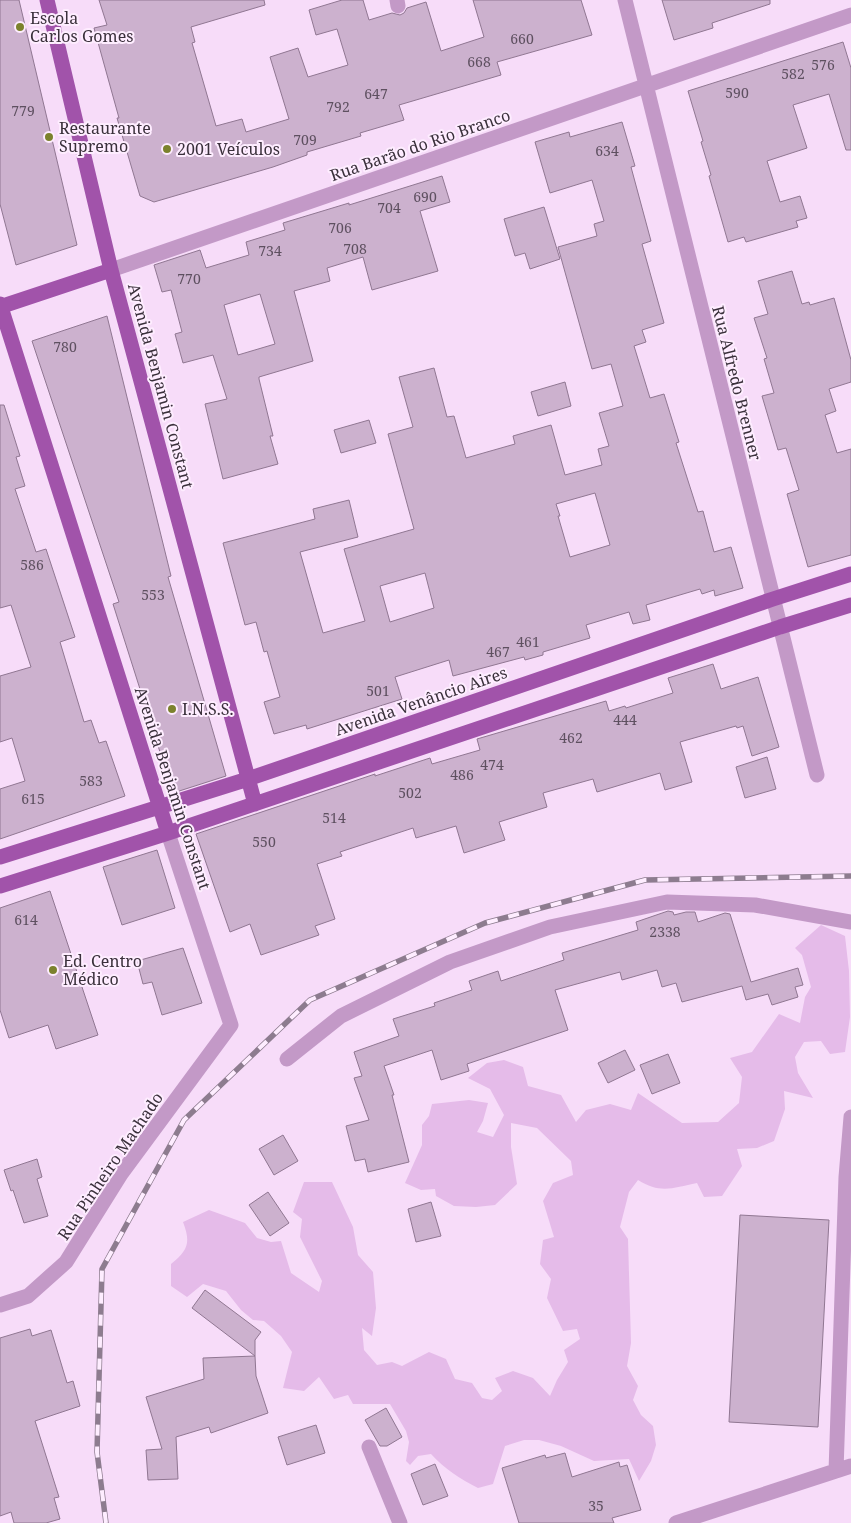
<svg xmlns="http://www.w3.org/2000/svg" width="851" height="1523" font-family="'Noto Serif',serif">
	<rect width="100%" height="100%" fill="#f7dcf9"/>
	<!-- green -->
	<path fill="#e5bbe9" d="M 821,925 L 845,936 L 849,971 L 850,1017 L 845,1052 L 830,1054 L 821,1041 L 804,1042 L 795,1057 L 798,1073 L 813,1098 L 784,1091 L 785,1109 L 774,1141 L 757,1148 L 737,1149 L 742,1166 L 722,1196 L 704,1197 L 697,1183 C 673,1188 660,1194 638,1180 L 629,1192 L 620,1227 L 628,1239 L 631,1343 L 627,1366 L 638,1386 L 633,1400 L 641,1415 L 653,1426 L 656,1445 L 651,1461 L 639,1481 L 629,1459 L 594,1461 L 561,1446 L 539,1440 L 524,1440 L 505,1446 L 493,1484 L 478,1488 C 460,1479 445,1469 431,1454 L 418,1456 L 410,1465 L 406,1461 L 409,1442 L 406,1431 L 390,1404 L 353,1404 L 348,1395 L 334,1399 L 319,1377 L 304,1391 L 283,1388 L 292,1352 L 281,1336 L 264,1321 L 253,1320 L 241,1310 L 226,1291 L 203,1284 L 187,1297 L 171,1286 L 171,1264 C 188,1250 191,1243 183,1222 L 209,1210 L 245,1223 L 257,1238 L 271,1242 L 281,1241 L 291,1273 L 319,1292 L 322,1281 L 300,1237 L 302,1219 L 293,1212 L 304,1182 L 332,1182 L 353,1227 L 358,1255 L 373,1272 L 376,1308 L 372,1336 L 362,1328 L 364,1350 L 377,1365 L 392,1362 L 402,1366 L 429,1352 L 446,1359 L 455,1379 L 472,1383 L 482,1398 L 492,1400 L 502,1391 L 495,1378 L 513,1371 L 533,1378 L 550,1396 L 557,1380 L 568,1362 L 564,1350 L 580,1339 L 577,1329 L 563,1331 L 547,1298 L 551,1279 L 540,1264 L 543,1240 L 554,1237 L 543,1201 L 553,1183 L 573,1175 L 571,1161 L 537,1128 L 511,1123 L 511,1147 L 517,1184 L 495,1205 L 476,1207 L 454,1206 L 436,1196 L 435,1189 L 421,1190 L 405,1183 L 422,1145 L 422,1125 L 429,1116 L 432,1104 L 469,1100 L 488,1103 L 483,1121 L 477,1132 L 493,1137 L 504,1115 L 490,1089 L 468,1078 L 487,1063 L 504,1060 L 523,1067 L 528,1086 L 561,1095 L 576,1122 L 586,1110 L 610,1104 L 631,1110 L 638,1093 L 682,1123 L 718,1122 L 739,1103 L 742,1077 L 730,1058 L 752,1052 L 779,1014 L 800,1023 L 805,997 L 811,987 L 802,955 L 795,948 Z"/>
	<!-- building -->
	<path fill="#ccb1ce" stroke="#907792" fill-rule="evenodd" d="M 0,0 L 19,0 L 77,245 L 16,265 L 0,204 Z
		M 99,0 L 264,0 L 265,5 L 191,27 L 195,42 L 192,43 L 216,126 L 242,119 L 246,132 L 289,119 L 270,57 L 298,48 L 308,77 L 348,65 L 337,29 L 316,35 L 309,10 L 342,0 L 363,0 L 369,20 L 392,13 L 400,15 L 404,13 L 407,8 L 426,2 L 441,51 L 484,37 L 473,0 L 581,0 L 592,35 L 497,62 L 501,75 L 399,105 L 404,120 L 360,133 L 361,136 L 307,152 L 307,155 L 273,167 L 154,202 L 140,196 L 117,118 L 119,118 L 94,28 L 107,25 Z
		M 662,0 L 770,0 L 770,4 L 712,23 L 713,28 L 674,40 Z
		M 843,42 L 851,68 L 851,150 L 846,150 L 829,94 L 793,105 L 807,148 L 767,161 L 780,202 L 800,196 L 807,218 L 796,221 L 798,227 L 746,242 L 744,237 L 728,242 L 709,176 L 711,175 L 701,142 L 703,141 L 688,91 Z
		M 622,122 L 635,166 L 631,167 L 651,241 L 642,244 L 664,323 L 642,330 L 646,342 L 634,346 L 650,398 L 664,394 L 679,442 L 676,443 L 698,512 L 703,511 L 714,552 L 731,547 L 743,588 L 715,596 L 714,590 L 702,594 L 700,589 L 646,605 L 650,620 L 633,624 L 629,612 L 586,625 L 590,638 L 543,652 L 543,655 L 525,660 L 524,657 L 453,676 L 449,660 L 395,677 L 402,699 L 307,729 L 306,725 L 274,734 L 264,702 L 280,697 L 267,651 L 264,652 L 256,622 L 245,625 L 223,543 L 315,519 L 313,509 L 349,500 L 358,537 L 300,552 L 323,633 L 365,621 L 344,549 L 414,529 L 388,434 L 413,427 L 399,377 L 434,368 L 447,417 L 454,416 L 466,458 L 515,444 L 513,436 L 551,425 L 565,475 L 602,465 L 598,449 L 609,446 L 599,413 L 623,406 L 611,364 L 592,369 L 558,247 L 597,236 L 594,224 L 604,221 L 592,180 L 550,193 L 535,142 L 569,132 L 570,137 ZM 595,493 L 610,545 L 570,557 L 558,516 L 560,516 L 556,504 ZM 425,573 L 434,608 L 390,622 L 380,586 Z
		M 442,176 L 450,202 L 420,211 L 438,271 L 372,290 L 363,257 L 327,268 L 330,281 L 294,291 L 313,361 L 259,377 L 259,379 L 273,436 L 270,436 L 278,464 L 223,479 L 205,404 L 227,399 L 213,355 L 183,363 L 175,334 L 182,332 L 171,290 L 162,292 L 154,265 L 200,250 L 206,268 L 249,255 L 246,242 L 285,230 L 283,223 L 349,203 L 349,205 ZM 260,294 L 275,344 L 238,355 L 224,305 Z
		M 544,207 L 560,259 L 530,269 L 525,253 L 515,256 L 504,219 Z
		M 792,271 L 802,304 L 809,302 L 810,305 L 834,298 L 851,360 L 851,382 L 829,389 L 836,411 L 825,415 L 837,453 L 851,449 L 851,555 L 808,567 L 787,494 L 799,490 L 786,448 L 778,450 L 762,396 L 774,393 L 764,359 L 767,358 L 754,318 L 768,314 L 758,281 Z
		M 107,316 L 171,576 L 168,577 L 226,776 L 173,793 L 113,604 L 119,602 L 32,341 Z
		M 565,382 L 571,406 L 538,416 L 531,392 Z
		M 0,405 L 4,405 L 20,456 L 16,457 L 25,486 L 15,489 L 36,552 L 46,549 L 75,637 L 60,642 L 84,722 L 91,720 L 99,743 L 106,741 L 125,796 L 0,839 L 0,789 L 25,781 L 12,738 L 0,742 L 0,676 L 31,667 L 11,605 L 0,608 Z
		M 369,420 L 376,443 L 341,453 L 334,430 Z
		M 713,664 L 721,689 L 758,677 L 779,747 L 752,756 L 743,726 L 737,728 L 736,726 L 680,742 L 692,782 L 665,790 L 660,773 L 597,792 L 593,779 L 543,793 L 547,807 L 499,822 L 505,840 L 464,853 L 456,826 L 416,838 L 413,828 L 340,852 L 342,856 L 317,864 L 335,919 L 315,926 L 319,935 L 261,955 L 250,924 L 230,932 L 196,834 L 375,774 L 375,776 L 430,758 L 432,764 L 480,750 L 477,739 L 606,701 L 609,711 L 625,706 L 626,708 L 673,693 L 668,678 Z
		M 767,757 L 776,789 L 745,798 L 736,767 Z
		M 157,850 L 175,908 L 122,925 L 103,867 Z
		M 50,891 L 98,1035 L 56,1049 L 48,1025 L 9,1038 L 0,1010 L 0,908 Z
		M 668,911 L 673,912 L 674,915 L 686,912 L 695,912 L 698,922 L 725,913 L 730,914 L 751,982 L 798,968 L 803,985 L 795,987 L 798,997 L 772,1005 L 768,994 L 746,1000 L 742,986 L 682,1002 L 676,983 L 662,987 L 657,970 L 622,980 L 620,972 L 555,990 L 568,1030 L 467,1064 L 469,1071 L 441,1080 L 432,1050 L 384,1066 L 394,1095 L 392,1095 L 409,1162 L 368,1172 L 365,1159 L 355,1161 L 346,1126 L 369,1120 L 354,1078 L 362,1076 L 354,1052 L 399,1036 L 393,1019 L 435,1006 L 434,1003 L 472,990 L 469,981 L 498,971 L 501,981 L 564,960 L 562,953 L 638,930 L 636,922 Z
		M 183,948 L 202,1003 L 162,1015 L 152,982 L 143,984 L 137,961 Z
		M 625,1050 L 635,1070 L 608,1083 L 598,1063 Z
		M 668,1054 L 680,1083 L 652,1094 L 640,1065 Z
		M 283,1135 L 298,1161 L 274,1175 L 259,1149 Z
		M 37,1159 L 42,1177 L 37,1179 L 48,1216 L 24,1223 L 13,1190 L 11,1191 L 4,1170 Z
		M 268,1192 L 289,1223 L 270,1236 L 249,1205 Z
		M 431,1202 L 441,1236 L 416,1242 L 408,1209 Z
		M 740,1215 L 829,1220 L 818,1427 L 729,1422 Z
		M 205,1290 L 261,1332 L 255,1340 L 255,1356 L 192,1308 Z
		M 30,1329 L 32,1336 L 51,1330 L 67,1383 L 73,1381 L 80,1406 L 35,1421 L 59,1497 L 54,1498 L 60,1519 L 46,1523 L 14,1523 L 11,1512 L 0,1516 L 0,1338 Z
		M 255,1356 L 256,1376 L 268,1413 L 211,1433 L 209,1427 L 176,1437 L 178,1479 L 148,1480 L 146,1450 L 162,1449 L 146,1397 L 204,1379 L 203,1358 Z
		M 386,1408 L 402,1437 L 387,1446 L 380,1446 L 365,1420 Z
		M 316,1425 L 325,1453 L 287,1465 L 278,1437 Z
		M 565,1453 L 572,1477 L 619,1462 L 620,1467 L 627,1465 L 641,1510 L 612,1518 L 614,1523 L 519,1523 L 502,1468 L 545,1455 L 546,1458 Z
		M 435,1464 L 448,1496 L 423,1505 L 411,1474 Z"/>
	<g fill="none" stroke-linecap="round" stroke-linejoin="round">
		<!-- minor -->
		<path stroke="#c399c7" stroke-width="15" d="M 397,0 L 398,6
			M 625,0 L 817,775
			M 111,270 L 851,15
			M 287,1059 L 341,1016 L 450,962 L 550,927 L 667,902 L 755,905 L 851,922
			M 0,1305 L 28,1296 L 66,1262 L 121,1174 L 231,1025 L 168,833
			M 369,1447 L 400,1523
			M 836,1471 L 846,1177 L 851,1117
			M 676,1523 L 851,1466"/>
		<!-- major -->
		<path stroke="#a153aa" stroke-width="15" d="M 47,0 L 111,270 L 255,804
			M 0,304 L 168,833
			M 0,307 L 111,270
			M 0,857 L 248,779 L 773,599 L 851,574
			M 0,886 L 168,833 L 780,627 L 851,605"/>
		<defs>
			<path id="rail" d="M 106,1523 L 97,1452 L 102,1269 L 184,1120 L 310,1000 L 485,923 L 645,880 L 851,876"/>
		</defs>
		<!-- rail casing -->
		<use href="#rail" stroke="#8d7c8f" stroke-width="5.5"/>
		<!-- rail -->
		<use href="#rail" stroke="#feedff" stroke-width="4" stroke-dasharray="11" stroke-linecap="butt"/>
	</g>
	<!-- markers -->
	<g fill="#7b822d" stroke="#feedff" stroke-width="2">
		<circle cx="20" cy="27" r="5"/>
		<circle cx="49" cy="137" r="5"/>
		<circle cx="167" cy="149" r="5"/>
		<circle cx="172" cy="709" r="5"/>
		<circle cx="53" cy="970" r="5"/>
	</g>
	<g text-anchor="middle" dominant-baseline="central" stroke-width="4" stroke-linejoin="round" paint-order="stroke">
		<!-- number labels -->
		<g font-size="14" fill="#5e5060">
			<text x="522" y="38">660</text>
			<text x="479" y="61">668</text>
			<text x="823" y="64">576</text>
			<text x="793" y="73">582</text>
			<text x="737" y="92">590</text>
			<text x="376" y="93">647</text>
			<text x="338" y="106">792</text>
			<text x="23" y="110">779</text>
			<text x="305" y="139">709</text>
			<text x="607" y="150">634</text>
			<text x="425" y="196">690</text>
			<text x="389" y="207">704</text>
			<text x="340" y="227">706</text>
			<text x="355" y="248">708</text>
			<text x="270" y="250">734</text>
			<text x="189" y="278">770</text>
			<text x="65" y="346">780</text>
			<text x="32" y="564">586</text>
			<text x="153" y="594">553</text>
			<text x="528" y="641">461</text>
			<text x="498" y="651">467</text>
			<text x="378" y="690">501</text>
			<text x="625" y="719">444</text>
			<text x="571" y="737">462</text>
			<text x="492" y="764">474</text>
			<text x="462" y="774">486</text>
			<text x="91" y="780">583</text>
			<text x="410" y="792">502</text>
			<text x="33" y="798">615</text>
			<text x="334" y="817">514</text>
			<text x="264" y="841">550</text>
			<text x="26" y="919">614</text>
			<text x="665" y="931">2338</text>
			<text x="596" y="1505">35</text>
		</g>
		<!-- poi labels -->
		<g font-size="16" fill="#3a303b" stroke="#feedff" text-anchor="start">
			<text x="30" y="18">Escola<tspan x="30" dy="18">Carlos Gomes</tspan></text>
			<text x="59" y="128">Restaurante<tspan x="59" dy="18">Supremo</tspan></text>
			<text x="177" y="149">2001 Veículos</text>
			<text x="182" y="709">I.N.S.S.</text>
			<text x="63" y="961">Ed. Centro<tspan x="63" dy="18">Médico</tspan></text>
		</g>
		<!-- street labels -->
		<g font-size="16" fill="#3a303b" stroke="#feedff">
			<text transform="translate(420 145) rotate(-19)">Rua Barão do Rio Branco</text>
			<text transform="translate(737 383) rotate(76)">Rua Alfredo Brenner</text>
			<text transform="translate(161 386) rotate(75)">Avenida Benjamin Constant</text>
			<text transform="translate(421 701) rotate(-19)">Avenida Venâncio Aires</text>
			<text transform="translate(173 788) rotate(72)">Avenida Benjamin Constant</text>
			<text transform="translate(110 1166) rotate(-56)">Rua Pinheiro Machado</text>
		</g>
	</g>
</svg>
